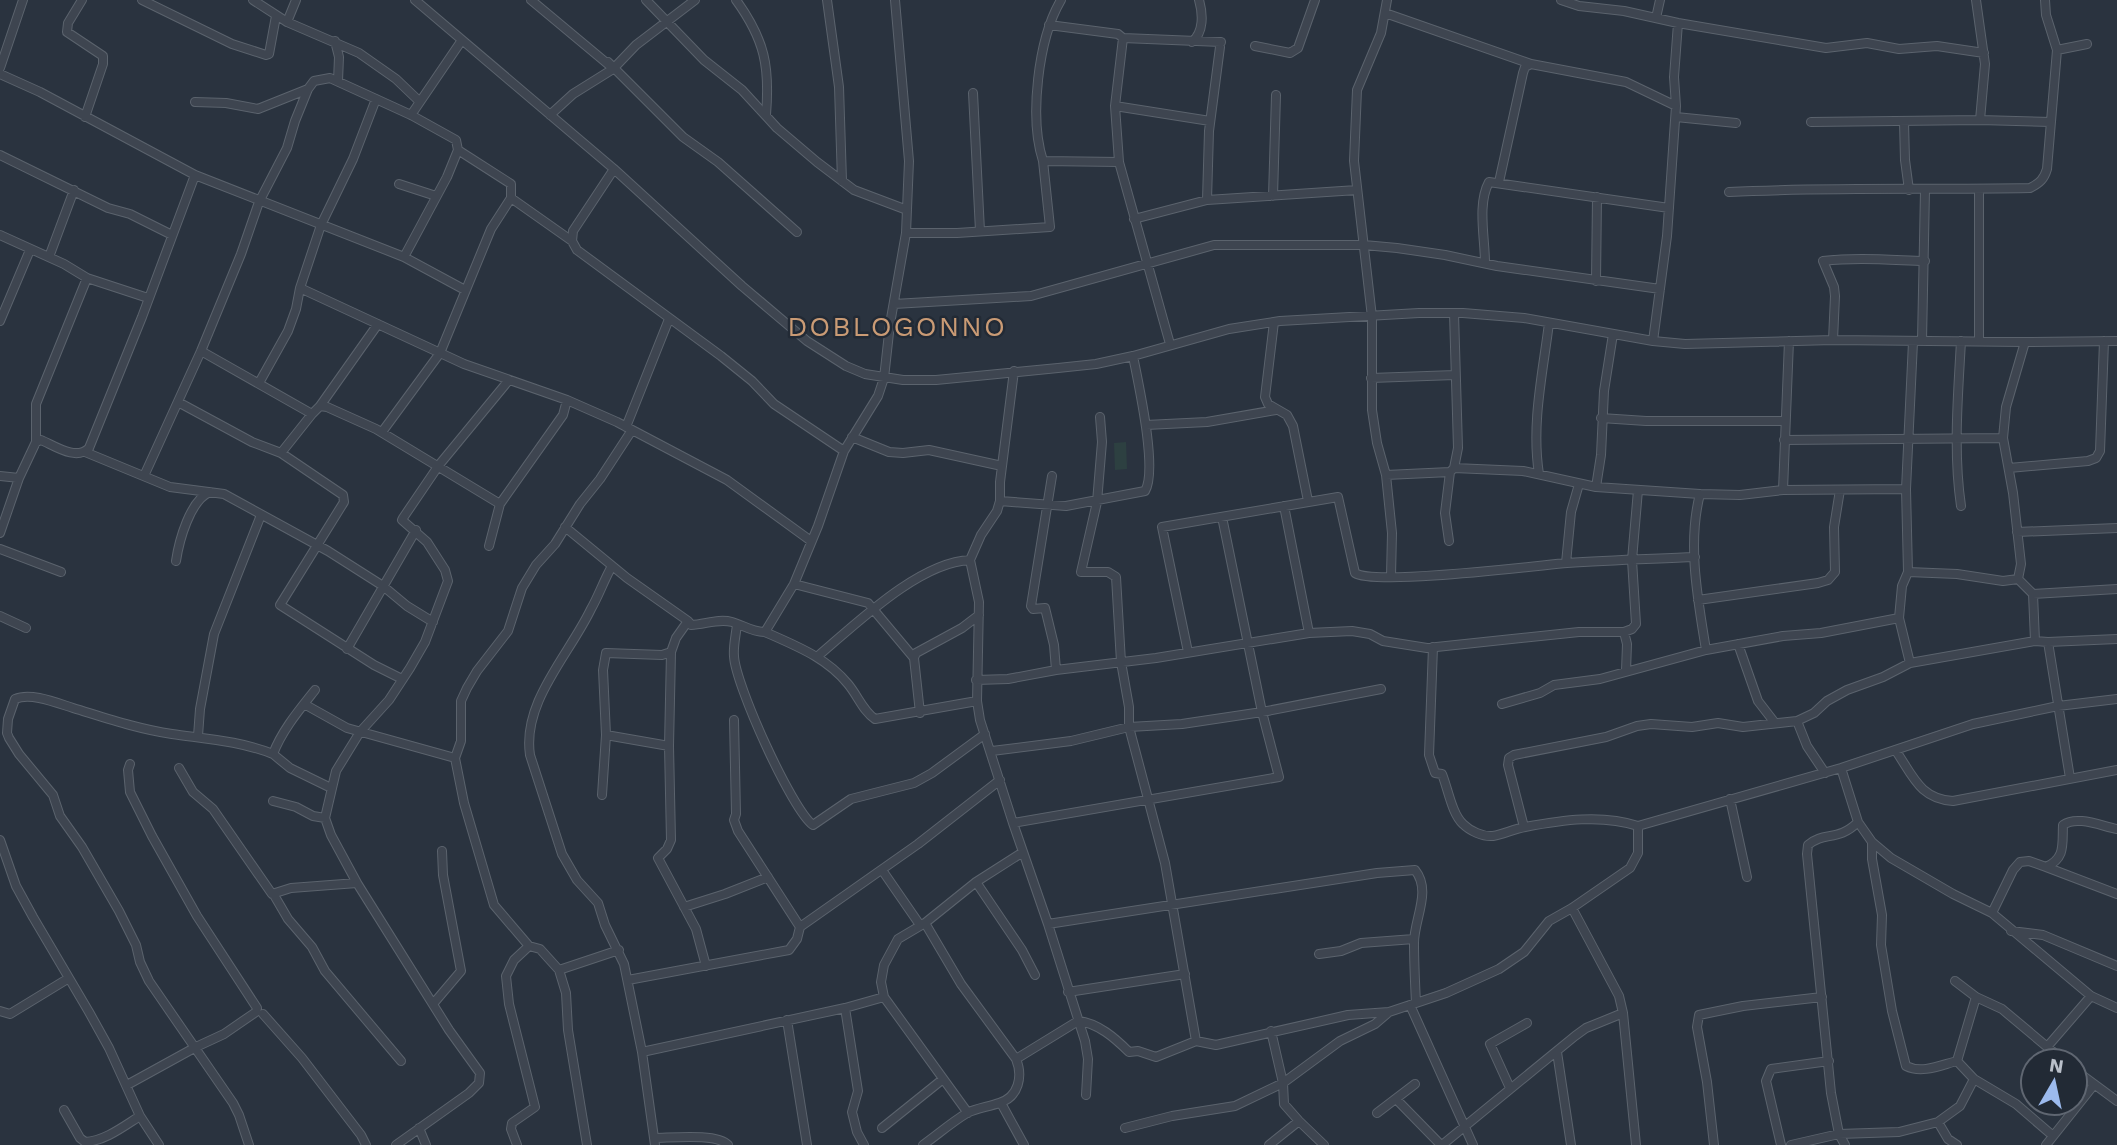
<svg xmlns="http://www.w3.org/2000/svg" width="2117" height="1145" font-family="'Work Sans',sans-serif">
	<rect width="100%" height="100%" fill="#2a333f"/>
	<!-- grass -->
	<path fill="#2d4041" d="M 1126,442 L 1127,469 L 1115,470 L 1114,443 Z"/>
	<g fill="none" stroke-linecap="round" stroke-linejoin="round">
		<defs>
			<path id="minor" d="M 82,0 L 68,23 L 67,32 L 103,56 L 103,64 L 85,117
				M 142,0 L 232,44 L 266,55 L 269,54 L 276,16
				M 253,0 L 287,22 L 359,53 L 396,79 L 419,101
				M 415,0 L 614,169 L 742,286 L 807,341 L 846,366 L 865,374 L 903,380 L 936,380 L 1058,368 L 1096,364 L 1133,356 L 1229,329 L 1280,321 L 1419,313 L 1463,313 L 1524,318 L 1653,341 L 1685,344 L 1833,340 L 2025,342 L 2117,341
				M 531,0 L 609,65
				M 646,0 L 704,60 L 742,90 L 777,128 L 817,162 L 854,190 L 907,210
				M 736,0 C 765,40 770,67 766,115
				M 827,0 L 839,87 L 842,181
				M 1061,0 C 1038,39 1029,118 1043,161 L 1119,162
				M 1387,0 L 1381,33 L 1357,90 L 1354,161 L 1372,317 L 1372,410 L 1377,443 L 1386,475 L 1392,533 L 1391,576
				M 1561,0 L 1579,6 L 1624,11 L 1678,23 L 1826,48 L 1867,43 L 1899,49 L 1937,46 L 1984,53
				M 1976,0 L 1985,64 L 1980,120
				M 1385,13 L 1531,64
				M 1656,18 L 1660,0
				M 287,22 L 296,0
				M 1049,25 L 1118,34 L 1123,38 L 1115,106 L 1119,162 L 1170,344
				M 1123,38 L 1221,42
				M 335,41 L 339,57 L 338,81
				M 1192,42 C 1204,32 1203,14 1199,0
				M 1255,46 L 1290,53 L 1298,48 L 1315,0
				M 2057,50 L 2087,44
				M 608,62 L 683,137 L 718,162 L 797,232
				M 0,68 L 23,0
				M 0,74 L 40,92 L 195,175 L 404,257 L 465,290
				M 973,93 L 980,231
				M 195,102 L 226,103 L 258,109 L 308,89
				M 1115,106 L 1210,121
				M 411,115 L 462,40
				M 550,115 L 573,94 L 613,69 L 636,45 L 695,0
				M 1676,117 L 1736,123
				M 1811,122 L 1980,120 L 2051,122
				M 1904,122 L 1905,160 L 1909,190
				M 0,155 L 108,208 L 130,214 L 172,235
				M 614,169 L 573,231 L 572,241 L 577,250 L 721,356 L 752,381 L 774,404 L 844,451
				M 1499,182 L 1523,73 L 1525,67 L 1531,64 L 1626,82 L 1676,106
				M 399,184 L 436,196
				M 1729,192 C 1829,187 1930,190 2030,188 C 2040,183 2044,179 2047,169 L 2057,50 L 2046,15 L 2045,0
				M 1273,196 L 1276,95
				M 511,198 L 572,241
				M 1207,200 L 1209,131 L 1220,47
				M 1134,219 L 1207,200 L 1357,190
				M 906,233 L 957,233 L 1050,227 L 1043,161
				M 0,235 L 64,264 L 87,278 L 148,298
				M 49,257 L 74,190
				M 1485,263 C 1485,238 1477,204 1489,182 L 1669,208
				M 1596,281 L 1597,197
				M 300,288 L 464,364 L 567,400 L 617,422 L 727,480 L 811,541
				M 894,304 L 1031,296 L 1214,245 L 1364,245 L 1397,248 L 1445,255 L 1497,266 L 1660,289
				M 0,321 L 30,250
				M 1274,322 L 1265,397 L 1268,404 L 1287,415 L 1293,426 L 1308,501
				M 1833,340 L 1835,296 L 1834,287 L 1823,261 C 1857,257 1891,260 1925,261
				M 1653,341 L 1667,236 L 1676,106 L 1674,77 L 1678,23
				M 1922,341 L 1925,190
				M 1961,341 C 1958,396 1953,451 1961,506
				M 1979,341 L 1979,189
				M 201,351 L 312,414 L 320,406 L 327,407 L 376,429 L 500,504
				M 1014,371 L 1000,482 L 1000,501 L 997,511 L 981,535 L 970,560 L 979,602 L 977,701 L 980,720 L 1013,823 L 1048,924 L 1085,1041 L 1088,1059 L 1086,1095
				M 1371,378 L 1455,375
				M 259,383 L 288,331 L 296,309 L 300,288 L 321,225 L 353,159 L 376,99
				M 178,402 L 252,442 L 281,453 L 343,495 L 344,502 L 280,605 L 374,665 L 402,679
				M 320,406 L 378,324
				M 1100,417 L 1102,442 L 1097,502 L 1081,572 L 1108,572 L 1116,577 L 1121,662 L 1129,707 L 1129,727 L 1165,863 L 1196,1041
				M 1601,418 L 1646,421 L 1785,421
				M 1146,425 L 1207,422 L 1276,410
				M 626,427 L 669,319
				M 382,432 L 440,353 L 491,229 L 511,198 L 511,184 L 458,150
				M 852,437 L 889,452 L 903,453 L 929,450 L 1002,466
				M 1784,440 L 2003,438
				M 36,441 L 36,404 L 87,278
				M 85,452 L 170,487 L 224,494 L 328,551 L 383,586 L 407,606 L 433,622
				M 281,453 L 312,414
				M 1454,468 L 1523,471 L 1596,487 L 1700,494
				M 2009,468 L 2088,461 L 2096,458 L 2100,451 L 2104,341
				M 1539,474 C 1531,424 1543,372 1549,323
				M 1386,475 L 1450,472 L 1454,468 L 1458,448 L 1454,313
				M 0,476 L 19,478
				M 144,476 L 201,351 L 241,254 L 259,202 L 287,148 L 295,121 L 308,89 L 314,81 L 330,78 L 411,115 L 456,140 L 458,150 L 447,177 L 404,257
				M 1052,476 L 1031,606 L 1033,609 L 1045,608 L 1054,645 L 1056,670
				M 1596,487 L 1601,455 L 1604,391 L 1613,334
				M 1783,490 L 1789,341
				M 1000,501 L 1066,506 L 1145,491 C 1158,470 1138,382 1133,356
				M 1284,506 L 1309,633
				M 565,527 L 627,578 L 688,621
				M 2017,532 L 2117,528
				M 0,533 L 19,478 L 36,442 L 41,440 C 55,446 76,461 89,448 L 142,317 L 195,175
				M 1449,541 L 1445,513 L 1450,472
				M 489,546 L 500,504 L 563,415 L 567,400
				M 0,549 L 61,572
				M 176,561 C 179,541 190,500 210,492
				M 1566,563 L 1571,512 L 1579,484
				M 612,566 C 604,580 599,595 591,609 C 569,655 522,702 530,755 L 562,854 L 577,880 L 598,903 L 605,925 L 624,964 L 642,1052 L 655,1145
				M 1908,572 L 1957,574 L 2003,581 L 2018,579
				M 2018,579 L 2021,564 L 2013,493 L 2003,438 L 2006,407 L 2025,342
				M 2018,579 L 2033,594 L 2035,641
				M 794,584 L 868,603 L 914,658
				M 2033,594 L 2117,589
				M 1698,600 L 1818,583 L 1828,580 L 1835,572 L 1834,527 L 1840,490
				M 0,616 L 26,628
				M 737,624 C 736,635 733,646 734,656 C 735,684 792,810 813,825 L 851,799 L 914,783 L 932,773 L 985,734
				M 765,632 C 796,646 826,657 848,684 C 858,696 863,711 875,719 L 977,701
				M 1624,632 L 1627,644 L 1626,671
				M 2048,642 L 2070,778
				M 1738,644 L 1758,701 L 1775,723
				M 1433,647 L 1429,755 L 1435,773 L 1442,774 C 1448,789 1452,814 1463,824 C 1470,831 1483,837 1493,836 C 1504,834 1514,829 1525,827 C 1562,820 1602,814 1638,826 L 1841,768 L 1973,724 L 2058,706 L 2117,699
				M 347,649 L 416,530
				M 1706,650 C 1698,600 1687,544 1700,494 L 1740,495 L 1783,490 L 1906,489
				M 671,652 L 669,746 L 671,840 L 667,849 L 658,858 L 696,929 L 706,966
				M 1188,652 L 1162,527 L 1338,497 L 1355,573 C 1374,586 1534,566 1567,563 C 1610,560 1652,559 1695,557
				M 818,656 C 856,624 919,562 970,560
				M 1910,663 L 1899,618 L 1902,586 L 1908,572 L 1906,489 L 1913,342
				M 976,680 L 1008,679 L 1056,670 L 1156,658 L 1309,633 L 1352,631 L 1370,634 L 1383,641 L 1427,648 L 1579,632 L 1624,632 L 1632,629 L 1636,624 L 1632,560 L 1638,490
				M 315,690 C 300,709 282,730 273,754 L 290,768 L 331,788
				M 304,704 L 347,728 L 455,758
				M 1502,704 L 1540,693 L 1554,685 L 1600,679 L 1706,650 L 1783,636 L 1821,633 L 1899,618
				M 920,713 L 914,658 L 916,653 L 962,628 L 979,615
				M 734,720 L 736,814 L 734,820 L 738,831 L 800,927
				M 1797,721 L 1807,746 L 1825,773
				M 606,735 L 669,746
				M 198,736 L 200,709 L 214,634 L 261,515
				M 992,751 L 1071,741 L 1129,727 L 1182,724 L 1262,712 L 1381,689
				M 1896,751 C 1913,776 1920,799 1953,801 L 2117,770
				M 179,768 L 193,792 L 213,809 L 272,894 L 291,888 L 357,883
				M 1841,768 L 1858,822 L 1872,842 L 1891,858 L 1953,894 L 1992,913 L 2091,996 L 2117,1008
				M 602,795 L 606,735 L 603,670 L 606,653 L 662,655 L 671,652 L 676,638 L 688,621 L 691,625 C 704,625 718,618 732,622 C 743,625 752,632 765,632 L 794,584 L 818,526 L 844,451 L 878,396 L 884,378 L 890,324 L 906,233 L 909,161 L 895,0
				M 1730,799 L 1747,877
				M 273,801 L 296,807 L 313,816 L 325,818
				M 1013,823 L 1279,777 L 1262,712 L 1222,517
				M 1524,827 L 1508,765 L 1509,758 L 1514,755 L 1606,737 L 1637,726 L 1651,724 L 1692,727 L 1718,723 L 1743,727 L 1797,721 L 1814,713 L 1827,701 L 1847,690 L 1883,677 L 1910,663 L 2035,641 L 2048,642 L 2117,639
				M 0,840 L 16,886 L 33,917 L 89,1012 L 109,1048 L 140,1116 L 159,1145
				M 1872,842 L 1872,859 L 1882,915 L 1881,945 L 1892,1011 L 1906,1066 C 1922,1074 1941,1065 1957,1061
				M 2046,867 L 2117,894
				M 882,870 L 920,925
				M 976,882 L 1022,950 L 1035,975
				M 274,895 L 288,919 L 312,947 L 325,971 L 401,1061
				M 684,907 L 725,894 L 768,877
				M 1572,908 L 1619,996 L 1623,1013 L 1636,1145
				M 1992,913 L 2013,870 L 2020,862 L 2029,861 L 2046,867 C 2066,858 2062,844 2063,825 C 2077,815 2101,826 2117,829
				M 1048,924 L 1377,873 L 1415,870 C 1432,891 1414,919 1414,943 C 1414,963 1415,983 1416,1003
				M 2011,931 L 2043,935 L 2117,966
				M 1319,954 L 1341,951 L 1361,943 L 1414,939
				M 559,970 L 619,950
				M 628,980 L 789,950 L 797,939 L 800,927 L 918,844 L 1000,780
				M 1955,981 L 1976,997 L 2002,1009 L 2064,1061
				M 1068,992 L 1185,974
				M 1976,997 L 1957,1061 L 1974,1079 L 2016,1104 L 2052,1135
				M 433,1004 L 461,971 L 443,875 L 442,851
				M 1410,1005 L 1473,1145
				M 845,1008 L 858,1091 L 852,1112 L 857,1132 L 864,1145
				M 0,1011 L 10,1014 L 69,978
				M 263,1014 L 302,1058 L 361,1135 L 366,1145
				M 787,1020 L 807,1145
				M 1271,1031 L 1283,1083 L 1284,1104 L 1299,1121 L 1324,1145
				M 2047,1047 L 2091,996
				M 642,1052 L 845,1008 L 884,997
				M 1557,1052 L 1571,1145
				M 1016,1059 L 1078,1021 C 1098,1023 1115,1038 1129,1052 L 1138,1051 L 1156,1057 L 1196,1041 L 1216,1045 L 1348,1015 L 1389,1012 L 1446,993 L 1499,969 L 1524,952 L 1549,921 L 1572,908 L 1630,868 L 1638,853 L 1638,826
				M 2075,1070 L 2117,1101
				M 127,1085 L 196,1047 L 224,1034 L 256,1012 L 257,1008 L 197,916 L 152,836 L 130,792 L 128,770 L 130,764
				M 1510,1088 L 1490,1044 L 1527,1023
				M 1397,1100 L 1441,1145
				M 1001,1103 L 1024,1145
				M 64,1110 L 80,1138 L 85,1142 C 105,1141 124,1126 140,1116
				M 968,1113 L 884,997 L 881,982 L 884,965 L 898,939 L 925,923 L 976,882 L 1023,852
				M 1377,1113 L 1415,1084
				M 1938,1122 L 1948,1139 L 1957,1145
				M 419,1128 L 426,1145
				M 882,1128 L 943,1079
				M 1125,1128 L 1172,1116 L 1235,1106 L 1283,1083 L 1340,1041 L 1375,1024 L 1389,1012
				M 654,1138 C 671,1138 717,1133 728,1145
				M 249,1145 L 239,1115 L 233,1103 L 149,981 L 140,962 L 136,945 L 119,911 L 82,847 L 60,816 L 53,795 L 19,754 L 9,738 L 7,733 L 8,719 L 15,699 C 31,692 57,703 73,708 C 106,718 138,729 172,734 C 207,739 240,741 273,754
				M 396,1145 L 469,1093 L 479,1083 L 480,1073 L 449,1030 L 357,883 L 331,835 L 325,818 L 336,771 L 360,732 L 389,700 L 410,668 L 425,642 L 448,581 L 445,570 L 427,542 L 402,520 L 403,518 L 439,465 L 509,380
				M 517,1145 L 511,1129 L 512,1123 L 535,1107 L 509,1004 L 506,976 L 514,960 L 529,946
				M 587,1145 L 568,1030 L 566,993 L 559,970 L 540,949 L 529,946 L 494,905 L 464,803 L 455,758 L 461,741 L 461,701 L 467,688 L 477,671 L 508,631 L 522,588 L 536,565 L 555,544 L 580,504 L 600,479 L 632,430
				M 923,1145 C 937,1135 952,1122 967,1113 C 977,1108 988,1107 999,1103 C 1019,1097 1023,1076 1016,1059 L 961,984 L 925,923
				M 1269,1145 L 1299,1121
				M 1442,1145 L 1575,1036 L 1586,1028 L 1623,1013
				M 1714,1145 L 1707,1082 L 1697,1027 L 1699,1015 L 1743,1006 L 1822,997
				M 1781,1145 L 1766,1081 L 1771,1069 L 1829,1061
				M 1791,1145 L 1839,1134 L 1899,1132 L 1938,1122 L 1960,1106 L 1974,1079
				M 1845,1145 L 1839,1134 L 1831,1093 L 1807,854 L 1808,845 C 1824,831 1838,842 1858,822
				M 2046,1145 L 2093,1086"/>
		</defs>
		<!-- minor casing -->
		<use href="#minor" stroke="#5b636d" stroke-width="10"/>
		<!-- minor -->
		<use href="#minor" stroke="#3e4550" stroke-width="8"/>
	</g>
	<g text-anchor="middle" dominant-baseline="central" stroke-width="5" stroke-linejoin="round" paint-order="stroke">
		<!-- quarter labels -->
		<g font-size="28" letter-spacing="2" fill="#ca9b75" stroke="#222a35">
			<text x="897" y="326">DOBLOGONNO</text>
		</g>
	</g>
	<!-- north arrow -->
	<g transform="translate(2054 1082) rotate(9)"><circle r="33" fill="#222a35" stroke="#5f6671" stroke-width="2"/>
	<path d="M0-5L12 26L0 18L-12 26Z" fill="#9cbaed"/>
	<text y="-10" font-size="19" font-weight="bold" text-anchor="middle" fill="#bac0ca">N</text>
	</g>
</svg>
